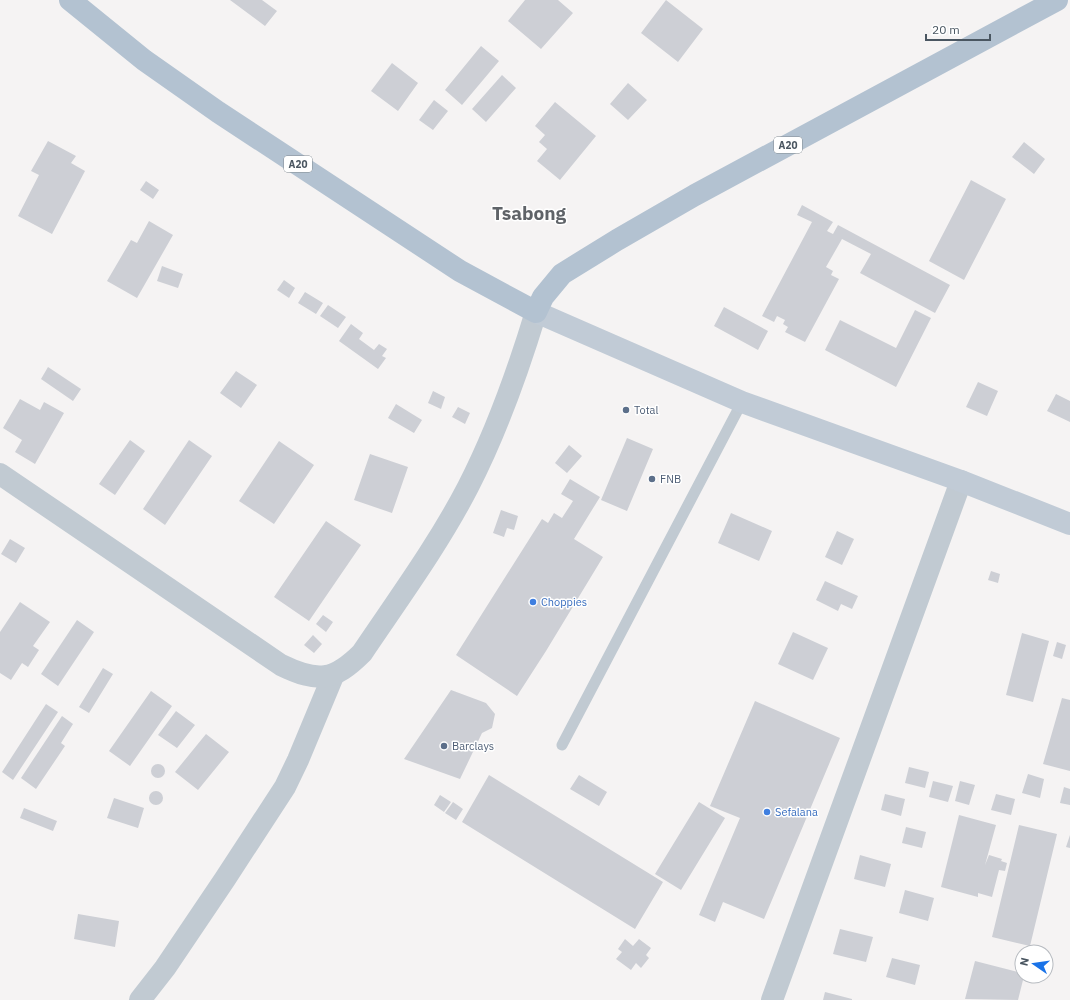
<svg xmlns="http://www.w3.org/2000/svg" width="1070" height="1000" font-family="'IBM Plex Sans',sans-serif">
	<rect width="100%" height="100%" fill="#f5f3f3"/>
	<!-- building -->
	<path fill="#cdcfd5" d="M 230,0 L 262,0 L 277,11 L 265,26 Z
		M 525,0 L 558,0 L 573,13 L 541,49 L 508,21 Z
		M 666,0 L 703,29 L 678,62 L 641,33 Z
		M 481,46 L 499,61 L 462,105 L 445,90 Z
		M 392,63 L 418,83 L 398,111 L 371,91 Z
		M 502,75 L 516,88 L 486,122 L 472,109 Z
		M 628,83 L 647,100 L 628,120 L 610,104 Z
		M 434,100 L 448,111 L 433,130 L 419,120 Z
		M 555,102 L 596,136 L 560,180 L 537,161 L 547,149 L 539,142 L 545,135 L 535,126 Z
		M 48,141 L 76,156 L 71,163 L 85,171 L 52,234 L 18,216 L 39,175 L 31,171 Z
		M 1024,142 L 1045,159 L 1034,174 L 1012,157 Z
		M 971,180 L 1006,199 L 964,280 L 929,261 Z
		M 146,181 L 159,190 L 153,199 L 140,190 Z
		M 802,205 L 833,222 L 827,231 L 833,234 L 838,225 L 950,285 L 935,313 L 860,273 L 871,254 L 842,239 L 826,267 L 833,271 L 831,275 L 839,279 L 805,342 L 785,332 L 788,327 L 783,324 L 785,320 L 777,316 L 774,322 L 762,316 L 812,222 L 797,215 Z
		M 149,221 L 173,235 L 137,298 L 107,281 L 131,240 L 137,243 Z
		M 162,266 L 183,274 L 178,288 L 157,281 Z
		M 284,280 L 295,288 L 289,298 L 277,290 Z
		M 305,292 L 323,303 L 316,314 L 298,303 Z
		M 328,305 L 346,317 L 338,328 L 320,316 Z
		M 724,307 L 768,331 L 758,350 L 714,326 Z
		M 915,310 L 931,318 L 896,387 L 825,350 L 840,320 L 896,348 Z
		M 351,324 L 363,333 L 359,339 L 374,350 L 379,344 L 387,349 L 382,356 L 386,358 L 378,369 L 339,341 Z
		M 48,367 L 81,389 L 73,401 L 41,379 Z
		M 236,371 L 257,385 L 241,408 L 220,393 Z
		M 978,382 L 998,391 L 987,416 L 966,407 Z
		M 433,391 L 445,397 L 441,409 L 428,403 Z
		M 1056,394 L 1070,401 L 1070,422 L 1047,411 Z
		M 20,399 L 40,410 L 44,402 L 64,413 L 35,464 L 15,452 L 22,440 L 3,428 Z
		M 396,404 L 422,420 L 414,433 L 388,418 Z
		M 458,407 L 470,413 L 465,424 L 452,417 Z
		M 627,438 L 653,449 L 627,511 L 601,500 Z
		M 130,440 L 145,451 L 115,495 L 99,484 Z
		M 189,440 L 212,456 L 165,525 L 143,509 Z
		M 279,441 L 314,465 L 274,524 L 239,501 Z
		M 569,445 L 582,456 L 567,473 L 555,463 Z
		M 370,454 L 408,467 L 392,513 L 354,500 Z
		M 570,479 L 600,497 L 574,539 L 603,557 L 546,651 L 517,696 L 456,655 L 542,519 L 548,523 L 554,513 L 562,518 L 573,501 L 561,494 Z
		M 501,510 L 518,516 L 514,530 L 507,528 L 504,537 L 493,533 Z
		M 731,513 L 772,531 L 759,561 L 718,543 Z
		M 326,521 L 361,545 L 309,621 L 274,597 Z
		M 837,531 L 854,539 L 842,565 L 825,557 Z
		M 10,539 L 25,548 L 16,563 L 1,554 Z
		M 991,571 L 1000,574 L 998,583 L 988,580 Z
		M 825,581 L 858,596 L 852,609 L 841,604 L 838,611 L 816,600 Z
		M 20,602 L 50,622 L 33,646 L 39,650 L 28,667 L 22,663 L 11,680 L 0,673 L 0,632 Z
		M 323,615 L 333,622 L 326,632 L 316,624 Z
		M 77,620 L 94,632 L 58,686 L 41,674 Z
		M 793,632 L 828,648 L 813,680 L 778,664 Z
		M 1022,633 L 1049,641 L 1033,702 L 1006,695 Z
		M 313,635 L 322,644 L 314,653 L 304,645 Z
		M 1057,642 L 1066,645 L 1062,659 L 1053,656 Z
		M 103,668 L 113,674 L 89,713 L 79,707 Z
		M 451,690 L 486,703 L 495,714 L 492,728 L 482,733 L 460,779 L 404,759 Z
		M 151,691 L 172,706 L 130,766 L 109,751 Z
		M 1062,698 L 1070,700 L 1070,771 L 1043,764 Z
		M 755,701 L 840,738 L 764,919 L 723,902 L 715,922 L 699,915 L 740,818 L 710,806 Z
		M 46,704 L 58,712 L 13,780 L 2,772 Z
		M 176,711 L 195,725 L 177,748 L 158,735 Z
		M 62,716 L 73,724 L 61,743 L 65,746 L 36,789 L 21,778 Z
		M 206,734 L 229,752 L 198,790 L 175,772 Z
		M151 771a7 7 0 1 1 14 0a7 7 0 1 1-14 0Z
		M 909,767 L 929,772 L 925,788 L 905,783 Z
		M 1028,774 L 1044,779 L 1040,798 L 1022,793 Z
		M 489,775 L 663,882 L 635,929 L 462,822 Z
		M 579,775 L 607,792 L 599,806 L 570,789 Z
		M 933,781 L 953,786 L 948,802 L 929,797 Z
		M 960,781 L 975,785 L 969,805 L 955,801 Z
		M 1064,787 L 1070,789 L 1070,805 L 1060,803 Z
		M149 798a7 7 0 1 1 14 0a7 7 0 1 1-14 0Z
		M 885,794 L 905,799 L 901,816 L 881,810 Z
		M 996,794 L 1015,799 L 1011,815 L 991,810 Z
		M 440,795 L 451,802 L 444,812 L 434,805 Z
		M 114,798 L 144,808 L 138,828 L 107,818 Z
		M 453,802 L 463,809 L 456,820 L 445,813 Z
		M 699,802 L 725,818 L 681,890 L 655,874 Z
		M 24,808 L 57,821 L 53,831 L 20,818 Z
		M 959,815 L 996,825 L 985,865 L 989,855 L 1002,859 L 1001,861 L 1007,863 L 1005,871 L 999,870 L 992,897 L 978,893 L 978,897 L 941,887 Z
		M 1019,825 L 1057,834 L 1030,946 L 992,937 Z
		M 906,827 L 926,832 L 922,848 L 902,843 Z
		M 1070,835 L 1070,848 L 1066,847 Z
		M 860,855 L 891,864 L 885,887 L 854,879 Z
		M 905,890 L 934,898 L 928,921 L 899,913 Z
		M 78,914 L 119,921 L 115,947 L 74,939 Z
		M 840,929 L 873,937 L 866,962 L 833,954 Z
		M 625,939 L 633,946 L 639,939 L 651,948 L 646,955 L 649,958 L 641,968 L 636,963 L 631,970 L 616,959 L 622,952 L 618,949 Z
		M 892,958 L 920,965 L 915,985 L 886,977 Z
		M 975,961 L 1022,973 L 1022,976 L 1024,976 L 1018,1000 L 965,999 Z
		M 825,992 L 852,999 L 852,1000 L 823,1000 Z"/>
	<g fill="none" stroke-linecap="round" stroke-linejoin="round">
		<!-- service -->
		<path stroke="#c1cad2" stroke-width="11" d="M 562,745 L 742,402"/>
		<!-- minor -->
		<path stroke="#c1cad2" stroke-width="22" d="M 140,1000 L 165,968 L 225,879 L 285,787 L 298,760 L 333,676
			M 772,1000 L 961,481"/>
		<!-- tertiary -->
		<path stroke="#c1cad2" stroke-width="22" d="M 0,474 L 281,665 C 318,683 334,681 362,653 C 399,598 438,545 468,487 C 497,431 518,371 536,312"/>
		<!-- secondary -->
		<path stroke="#c1cbd6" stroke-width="22" d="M 536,312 L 742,402 L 961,481 L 1070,524"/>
		<!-- primary -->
		<path stroke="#b3c2d1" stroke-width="22" d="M 70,0 L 144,60 L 218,112 L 460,271 L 536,312 L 543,297 L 562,274 L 617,240 L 695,195 L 1057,0"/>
	</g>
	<!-- markers -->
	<g fill="#5c6f8a" stroke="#fff" stroke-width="1.5">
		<circle cx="626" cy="410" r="4"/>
		<circle cx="652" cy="479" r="4"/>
		<circle cx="444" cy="746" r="4"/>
	</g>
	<g fill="#3f7fe0" stroke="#fff" stroke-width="1.5">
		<circle cx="533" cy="602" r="4"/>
		<circle cx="767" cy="812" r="4"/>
	</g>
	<g text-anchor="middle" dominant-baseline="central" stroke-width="3" stroke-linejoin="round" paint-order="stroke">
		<!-- shield labels -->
		<g fill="#fff" stroke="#808990" stroke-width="1">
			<rect x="774" y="137" width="28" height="16" rx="3"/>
			<rect x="284" y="156" width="28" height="16" rx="3"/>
		</g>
		<g font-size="10" font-weight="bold" fill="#4a5661">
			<text x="788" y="145">A20</text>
			<text x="298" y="164">A20</text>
		</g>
		<!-- service labels -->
		<g font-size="11" fill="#4e5e75" stroke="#fff" text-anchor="start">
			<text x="634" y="410">Total</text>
			<text x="660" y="479">FNB</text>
			<text x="452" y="746">Barclays</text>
		</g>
		<!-- shop labels -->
		<g font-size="11" fill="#366cbe" stroke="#fff" text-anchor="start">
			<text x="541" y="602">Choppies</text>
			<text x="775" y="812">Sefalana</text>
		</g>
		<!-- town labels -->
		<g font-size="19" font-weight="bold" fill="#5f6368" stroke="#fff">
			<text x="529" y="213">Tsabong</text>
		</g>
	</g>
	<!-- north arrow -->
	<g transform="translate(1034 964) rotate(283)"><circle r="19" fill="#ffffff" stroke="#b7bbc0"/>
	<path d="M0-3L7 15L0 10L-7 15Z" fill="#1a73e8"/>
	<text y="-6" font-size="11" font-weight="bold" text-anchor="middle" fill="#4a5661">N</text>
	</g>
	<!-- scale -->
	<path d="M926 34v6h64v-6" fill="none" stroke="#4a5661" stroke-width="2"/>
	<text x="932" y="34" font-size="12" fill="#4a5661" stroke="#ffffff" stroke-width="3" paint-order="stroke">20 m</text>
</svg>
